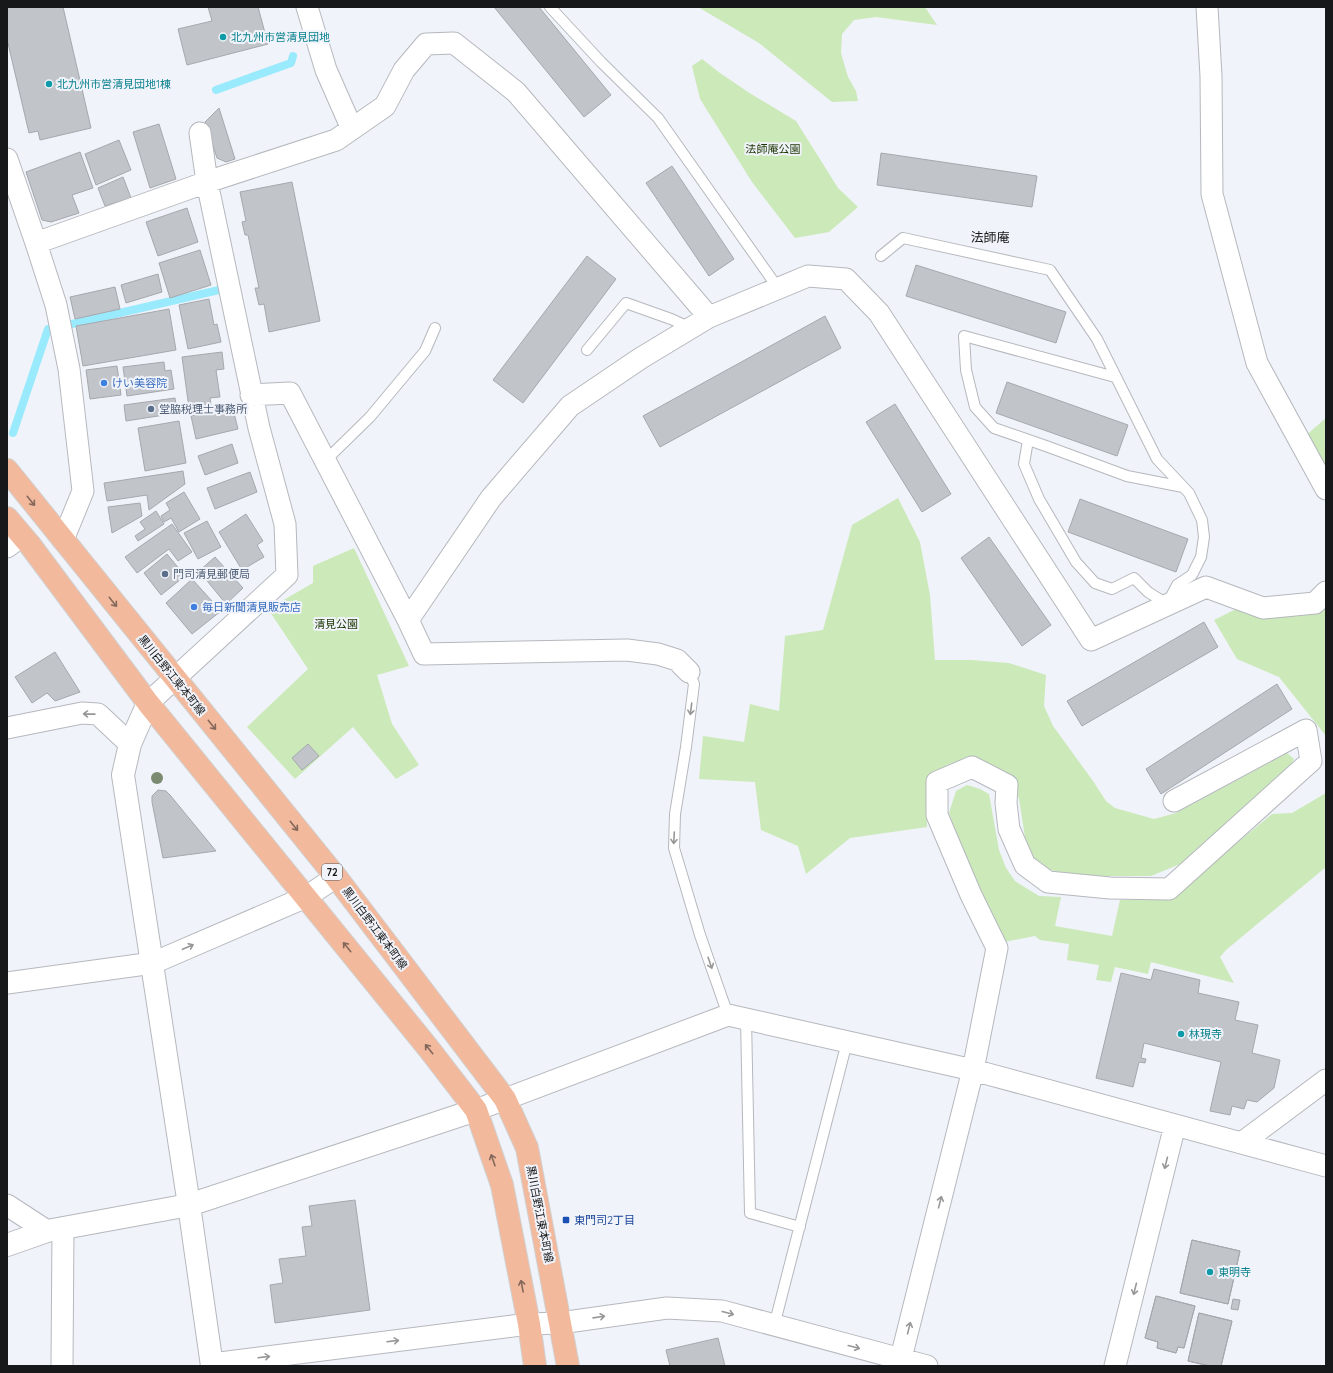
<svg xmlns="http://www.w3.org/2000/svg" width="1333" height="1373" font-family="Quicksand,'Noto Sans JP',sans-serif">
	<rect width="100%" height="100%" fill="#f0f3f9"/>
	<!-- green -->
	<path fill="#cce9b9" d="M 698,7 L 925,7 L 937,25 L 876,17 L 854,20 L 842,34 L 841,53 L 848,77 L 856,91 L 858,101 L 832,102 L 759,43 Z
		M 702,59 L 720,73 L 748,92 L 796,121 L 838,188 L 858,207 L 829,232 L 795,238 L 752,182 L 700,99 L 692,66 Z
		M 1326,418 L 1326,471 L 1304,437 Z
		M 898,498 L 920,542 L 930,595 L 935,660 L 971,660 L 1009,663 L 1046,675 L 1044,706 L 1053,726 L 1093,781 L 1106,801 L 1115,808 L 1154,819 L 1176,813 L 1287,753 L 1294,759 L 1288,772 L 1185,862 L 1151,876 L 1097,876 L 1060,872 L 1046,869 L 1035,861 L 1027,850 L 1019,799 L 1014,784 L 972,760 L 958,761 L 947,765 L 932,778 L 927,808 L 927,827 L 850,838 L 806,874 L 798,846 L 761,830 L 755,782 L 699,779 L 703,736 L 744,742 L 750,704 L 779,711 L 785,636 L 823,630 L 852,525 Z
		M 354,548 L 409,666 L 377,675 L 392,724 L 419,765 L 396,779 L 353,727 L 295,779 L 247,727 L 308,669 L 268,609 L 313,583 L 313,566 Z
		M 1326,605 L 1326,736 L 1279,677 L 1237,659 L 1214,620 L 1242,606 C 1262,612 1288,621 1309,613 C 1315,611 1320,608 1326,605 Z
		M 967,785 L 980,789 L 989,794 L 999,850 L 1006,868 L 1015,881 L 1039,896 L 1061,897 L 1055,926 L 1112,936 L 1120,900 L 1148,900 L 1162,897 L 1181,889 L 1272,814 L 1292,813 L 1326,793 L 1326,867 L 1226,950 L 1220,957 L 1234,983 L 1151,962 L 1148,974 L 1115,967 L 1111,982 L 1096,980 L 1099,965 L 1067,960 L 1069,944 L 1040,940 L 1035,936 L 1004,942 L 1004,938 L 975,884 L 949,813 L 956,791 Z"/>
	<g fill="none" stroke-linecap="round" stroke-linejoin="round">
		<!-- stream -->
		<path stroke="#98eafc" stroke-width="8" d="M 216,90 L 291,63 L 293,56
			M 72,324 L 219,290
			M 13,433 L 48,329"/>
	</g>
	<!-- building -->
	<path fill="#c1c4c9" stroke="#a5a8ad" d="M 7,7 L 63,7 L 91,128 L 40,140 L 38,131 L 29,133 L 7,39 Z
		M 208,7 L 258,7 L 268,44 L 187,65 L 178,29 L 212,21 Z
		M 494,7 L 539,7 L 611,95 L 584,117 Z
		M 219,108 L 235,159 L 226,162 L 217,158 L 205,122 Z
		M 159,124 L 176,179 L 150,188 L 133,132 Z
		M 119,140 L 131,170 L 96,185 L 85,154 Z
		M 80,152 L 93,188 L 72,195 L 79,213 L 51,222 L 42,220 L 26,172 Z
		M 881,153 L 1037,176 L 1032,207 L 877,185 Z
		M 672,166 L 734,259 L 709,276 L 646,183 Z
		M 123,177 L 131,198 L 105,206 L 98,188 Z
		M 292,182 L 320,321 L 269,332 L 264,304 L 259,305 L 255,288 L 259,288 L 248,235 L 245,235 L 242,222 L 246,221 L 240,192 Z
		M 187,208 L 198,242 L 158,256 L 146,222 Z
		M 200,250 L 211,285 L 170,298 L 159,263 Z
		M 587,256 L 616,279 L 523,403 L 493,380 Z
		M 916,265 L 1066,312 L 1056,343 L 906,296 Z
		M 158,274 L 162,292 L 126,303 L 121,285 Z
		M 115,287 L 120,309 L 75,319 L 70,297 Z
		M 209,299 L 214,325 L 217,324 L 221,342 L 188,349 L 179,305 Z
		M 169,309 L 176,350 L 83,366 L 76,326 Z
		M 825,316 L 841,348 L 660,447 L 643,416 Z
		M 222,352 L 224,369 L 216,370 L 220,397 L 210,398 L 211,406 L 189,408 L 182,357 Z
		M 164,362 L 165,371 L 171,370 L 174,389 L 127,396 L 123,367 Z
		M 117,366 L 121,395 L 90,399 L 86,370 Z
		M 1007,382 L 1128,425 L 1117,456 L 996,413 Z
		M 175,398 L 177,413 L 126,421 L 124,405 Z
		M 895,404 L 951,494 L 922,512 L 866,422 Z
		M 225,408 L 226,415 L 234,413 L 238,429 L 196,439 L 191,416 Z
		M 179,421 L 186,463 L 145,471 L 138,428 Z
		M 232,444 L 238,463 L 205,475 L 198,456 Z
		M 183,471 L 185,484 L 149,510 L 147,495 L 107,501 L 104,483 Z
		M 250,472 L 257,492 L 215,509 L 207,488 Z
		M 184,492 L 200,519 L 179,532 L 171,518 L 164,522 L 161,516 L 170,510 L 166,503 Z
		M 1080,499 L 1188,539 L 1176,572 L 1068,532 Z
		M 140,503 L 142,516 L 112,533 L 108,507 Z
		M 156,511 L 164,524 L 138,541 L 135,536 L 145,529 L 140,522 Z
		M 246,514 L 263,541 L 257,545 L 264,557 L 242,570 L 219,532 Z
		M 207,521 L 221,547 L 198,559 L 184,533 Z
		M 172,524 L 192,552 L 178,561 L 169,549 L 137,573 L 125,557 Z
		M 989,537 L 1051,625 L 1022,646 L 961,558 Z
		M 167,554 L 185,576 L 161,595 L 144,573 Z
		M 215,557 L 243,588 L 226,604 L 199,571 Z
		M 192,579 L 221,611 L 192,634 L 166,603 Z
		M 1204,622 L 1218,647 L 1082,726 L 1067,701 Z
		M 55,652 L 80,692 L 55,701 L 47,693 L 32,703 L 15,677 Z
		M 1277,684 L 1292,709 L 1161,794 L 1146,769 Z
		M 308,744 L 319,756 L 302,770 L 292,758 Z
		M 158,790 L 166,791 L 170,795 L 216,851 L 163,858 L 152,802 L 152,796 Z
		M 1154,969 L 1200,980 L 1198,993 L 1239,1002 L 1235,1020 L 1258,1025 L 1252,1053 L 1280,1060 L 1274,1088 L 1257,1102 L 1247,1100 L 1244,1109 L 1232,1106 L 1230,1115 L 1210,1111 L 1221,1062 L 1144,1043 L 1141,1058 L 1146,1059 L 1145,1063 L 1139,1062 L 1133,1087 L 1096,1078 L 1121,973 L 1151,980 Z
		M 355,1200 L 370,1310 L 275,1323 L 270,1285 L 283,1283 L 279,1259 L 306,1256 L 302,1227 L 312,1226 L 309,1206 Z
		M 1192,1240 L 1240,1251 L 1228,1304 L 1180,1293 Z
		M 1192,1240 L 1240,1251 L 1228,1304 L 1180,1293 Z
		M 1156,1296 L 1195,1306 L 1184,1348 L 1178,1347 L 1176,1353 L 1157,1348 L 1158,1342 L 1145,1338 Z
		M 1156,1296 L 1195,1306 L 1184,1348 L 1178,1347 L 1176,1353 L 1157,1348 L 1158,1342 L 1145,1338 Z
		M 1233,1299 L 1240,1300 L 1238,1310 L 1231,1309 Z
		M 1199,1313 L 1232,1321 L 1221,1366 L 1210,1366 L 1188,1361 Z
		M 1199,1313 L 1232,1321 L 1221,1366 L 1210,1366 L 1188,1361 Z
		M 718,1338 L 725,1366 L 670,1366 L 666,1350 Z"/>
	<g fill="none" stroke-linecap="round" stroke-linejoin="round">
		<defs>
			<path id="service" d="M 550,7 L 601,62 L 658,118 L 778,288
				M 881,256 L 903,238 L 1050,270 L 1097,339 L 1157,459 L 1189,493 L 1202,520 L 1204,537 L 1201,557 L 1192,575 L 1177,585 L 1167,604 L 1148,592 L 1134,578 L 1112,589 L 1095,583 L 1076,562 L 1039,499 L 1024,464 L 1028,440
				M 587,350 L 626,303 L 671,319 L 691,328
				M 1115,377 L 964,336 L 966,370 L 975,407 L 994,428 L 1046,446 L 1127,476 L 1183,487
				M 325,461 L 370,417 L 425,351 L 435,328
				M 689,672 L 694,684 L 686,747 L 675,814 L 674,848 L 700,935 L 728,1015
				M 746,1019 L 750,1213 L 800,1227
				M 774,1326 L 847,1042"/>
			<path id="minor" d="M 307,7 L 326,70 L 352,129
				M 1207,7 L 1211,76 L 1212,194 L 1257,363 L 1326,489
				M 7,159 L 36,243 L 56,305 L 69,369 L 83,491 L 63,540
				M 36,243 L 207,182 L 336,140 L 385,106 L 404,70 L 426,44 L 454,43 L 516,92 L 709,317
				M 251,395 L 290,393 L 408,620
				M 7,547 L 22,536
				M 689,672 L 677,660 L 658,654 L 627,650 L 424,654 L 408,620 L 491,498 L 570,406 L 641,358 L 709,317 L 808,276 L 846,279 L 879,313 L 1091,640 L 1206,587 L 1263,608 L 1315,603 L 1326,592
				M 148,703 L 287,575 L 285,524 L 259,428 L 207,182 L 200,133
				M 7,728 L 82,713 L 98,714 L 130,744
				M 7,983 L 153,963 L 306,897 L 336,877
				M 476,1110 L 728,1015 L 973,1070 L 1326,1166
				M 1243,1142 L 1326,1080
				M 7,1205 L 47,1231
				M 212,1364 L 529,1324 L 560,1323 L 667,1308 L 722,1311 L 927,1366
				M 62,1366 L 63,1228
				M 899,1366 L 973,1070 L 997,948 L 971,895 L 937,815 L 937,782 L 972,767 L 1007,785 L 1006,803 L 1009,829 L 1025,865 L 1048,882 L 1110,888 L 1169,889 L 1311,761 L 1306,730 L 1174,801
				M 1115,1366 L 1175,1125"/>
			<path id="tertiary" d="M 148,703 L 130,744 L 123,775 L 189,1205 L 212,1366
				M 7,1245 L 47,1231 L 189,1205 L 476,1110"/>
			<path id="primary" d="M 7,470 L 336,877 L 505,1099 L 527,1148 L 568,1366
				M 7,518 L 30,545 L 148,703 L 429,1049 L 476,1110 L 502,1185 L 529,1324 L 535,1366"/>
		</defs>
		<!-- service casing -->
		<use href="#service" stroke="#b5b8bd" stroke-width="12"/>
		<!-- minor casing -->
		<use href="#minor" stroke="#b5b8bd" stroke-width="23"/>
		<!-- tertiary casing -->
		<use href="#tertiary" stroke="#b5b8bd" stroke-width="24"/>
		<!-- primary casing -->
		<use href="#primary" stroke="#d1d1d1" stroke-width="24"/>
		<!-- service -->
		<use href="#service" stroke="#fff" stroke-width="10"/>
		<!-- minor -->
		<use href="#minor" stroke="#fff" stroke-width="21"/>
		<!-- tertiary -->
		<use href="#tertiary" stroke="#fff" stroke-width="22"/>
		<!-- primary -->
		<use href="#primary" stroke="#f2b99d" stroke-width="22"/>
	</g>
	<!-- trees -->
	<circle fill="#7b8b72" cx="157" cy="778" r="6"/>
	<!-- one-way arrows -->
	<defs><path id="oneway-shaft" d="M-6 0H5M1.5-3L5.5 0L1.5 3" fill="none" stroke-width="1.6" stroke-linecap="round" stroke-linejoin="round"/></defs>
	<g stroke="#84685b">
		<use href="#oneway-shaft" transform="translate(31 501) rotate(51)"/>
		<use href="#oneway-shaft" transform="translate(113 602) rotate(51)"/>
		<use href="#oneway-shaft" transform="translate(212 725) rotate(51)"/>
		<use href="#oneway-shaft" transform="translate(294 826) rotate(51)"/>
		<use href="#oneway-shaft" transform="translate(347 947) rotate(-129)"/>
		<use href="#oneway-shaft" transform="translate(429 1049) rotate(-129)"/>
		<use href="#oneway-shaft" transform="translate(493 1160) rotate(-109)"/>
		<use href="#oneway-shaft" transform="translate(522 1286) rotate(-101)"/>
	</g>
	<g stroke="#979798">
		<use href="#oneway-shaft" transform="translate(691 709) rotate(97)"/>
		<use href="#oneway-shaft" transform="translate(89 714) rotate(-179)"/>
		<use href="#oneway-shaft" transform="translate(674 838) rotate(93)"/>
		<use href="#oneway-shaft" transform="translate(188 947) rotate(-23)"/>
		<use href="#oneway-shaft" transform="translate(710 963) rotate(71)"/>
		<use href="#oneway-shaft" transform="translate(1166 1163) rotate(104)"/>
		<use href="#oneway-shaft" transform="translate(940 1202) rotate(-76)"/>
		<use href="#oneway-shaft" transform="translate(1135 1289) rotate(104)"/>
		<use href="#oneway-shaft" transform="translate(728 1313) rotate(15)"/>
		<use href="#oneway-shaft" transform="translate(599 1317) rotate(-8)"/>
		<use href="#oneway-shaft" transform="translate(909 1328) rotate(-76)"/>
		<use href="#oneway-shaft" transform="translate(393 1341) rotate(-7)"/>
		<use href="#oneway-shaft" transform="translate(854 1347) rotate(15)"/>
		<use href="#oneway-shaft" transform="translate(264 1357) rotate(-7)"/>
	</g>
	<!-- markers -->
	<g fill="#0f9aa8" stroke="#f0f3f9" stroke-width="1.5">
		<circle cx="223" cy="37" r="4"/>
		<circle cx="49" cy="84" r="4"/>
		<circle cx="1181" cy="1034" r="4"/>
		<circle cx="1210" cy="1272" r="4"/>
	</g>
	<g fill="#3f7fe0" stroke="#f0f3f9" stroke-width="1.5">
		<circle cx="104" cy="383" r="4"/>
		<circle cx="194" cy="607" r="4"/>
	</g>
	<g fill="#5c6f8a" stroke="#f0f3f9" stroke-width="1.5">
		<circle cx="151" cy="409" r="4"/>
		<circle cx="165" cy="574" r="4"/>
	</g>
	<rect fill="#1a4fb4" stroke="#f0f3f9" stroke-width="1.5" x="562" y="1216" width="8" height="8" rx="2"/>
	<g text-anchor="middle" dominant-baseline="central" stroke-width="4" stroke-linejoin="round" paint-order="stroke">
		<!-- shield labels -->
		<rect fill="#f0f3f9" stroke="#585a5c" stroke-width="1" x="322" y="864" width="20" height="16" rx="3"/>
		<g font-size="10" font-weight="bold" fill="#171819">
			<text x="332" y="872">72</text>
		</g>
		<!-- culture labels -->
		<g font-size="11" fill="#0d838f" stroke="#f0f3f9" text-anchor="start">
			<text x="231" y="37">北九州市営清見団地</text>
			<text x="57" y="84">北九州市営清見団地1棟</text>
			<text x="1189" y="1034">林現寺</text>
			<text x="1218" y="1272">東明寺</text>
		</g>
		<!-- park labels -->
		<g font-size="11" fill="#1c3603" stroke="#f0f3f9">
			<text x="773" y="149">法師庵公園</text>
			<text x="336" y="624">清見公園</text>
		</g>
		<!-- shop labels -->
		<g font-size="11" fill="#366cbe" stroke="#f0f3f9" text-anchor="start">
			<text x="112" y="383">けい美容院</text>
			<text x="202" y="607">毎日新聞清見販売店</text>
		</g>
		<!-- service labels -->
		<g font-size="11" fill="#4e5e75" stroke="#f0f3f9" text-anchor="start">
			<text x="159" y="409">堂脇税理士事務所</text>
			<text x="173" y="574">門司清見郵便局</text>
		</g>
		<!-- street labels -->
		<g font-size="11" fill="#171819" stroke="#f0f3f9">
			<text transform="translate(172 675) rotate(51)">黒川白野江東本町線</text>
			<text transform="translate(375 928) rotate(53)">黒川白野江東本町線</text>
			<text transform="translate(540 1214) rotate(79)">黒川白野江東本町線</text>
		</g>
		<!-- transit labels -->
		<g font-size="11" fill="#164399" stroke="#f0f3f9" text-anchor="start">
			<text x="574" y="1220">東門司2丁目</text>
		</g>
		<!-- quarter labels -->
		<g font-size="13" fill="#171819" stroke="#f0f3f9">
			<text x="990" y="237">法師庵</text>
		</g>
	</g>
	<!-- border -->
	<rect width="1333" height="1373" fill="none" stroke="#171819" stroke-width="16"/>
</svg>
